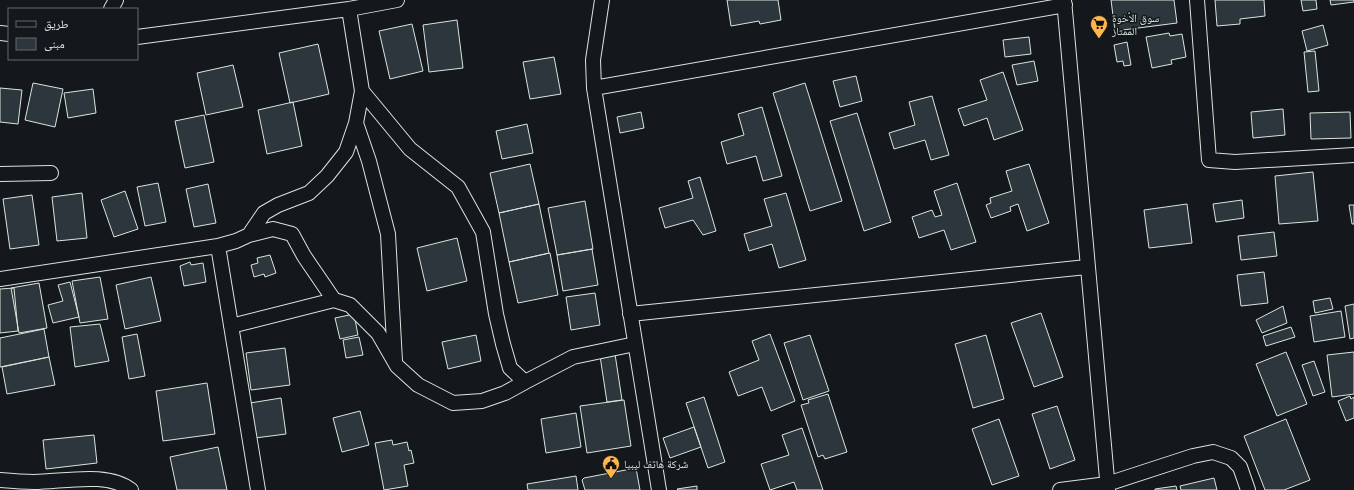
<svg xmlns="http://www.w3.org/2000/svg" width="1354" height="490" font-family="'Nunito Sans','Noto Naskh Arabic',sans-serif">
	<rect width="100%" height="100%" fill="#14181c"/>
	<!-- building -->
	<path fill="#2c363c" stroke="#d8e6dc" d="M 727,0 L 778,0 L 781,20 L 760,24 L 759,21 L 731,26 Z
		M 1111,0 L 1174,0 L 1177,23 L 1115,31 Z
		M 1215,0 L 1264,0 L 1265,16 L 1240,19 L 1240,24 L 1217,26 Z
		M 1301,0 L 1316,0 L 1317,9 L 1303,11 Z
		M 1330,0 L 1354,0 L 1354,2 L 1331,5 Z
		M 457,20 L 463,68 L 429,72 L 423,25 Z
		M 412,24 L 423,71 L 390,79 L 379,31 Z
		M 1323,25 L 1328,45 L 1307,51 L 1302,31 Z
		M 1169,33 L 1170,36 L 1182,34 L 1186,57 L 1171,60 L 1172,64 L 1152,68 L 1146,37 Z
		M 1029,37 L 1031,54 L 1005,57 L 1003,40 Z
		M 1127,42 L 1131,65 L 1124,66 L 1123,61 L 1117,62 L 1114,45 Z
		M 318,44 L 329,94 L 290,103 L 279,53 Z
		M 1315,51 L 1319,91 L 1308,92 L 1304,52 Z
		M 554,57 L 561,94 L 530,99 L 523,62 Z
		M 1034,61 L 1038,81 L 1017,85 L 1012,65 Z
		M 233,65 L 243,107 L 206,115 L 197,73 Z
		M 1003,72 L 1023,130 L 994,140 L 987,118 L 964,126 L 958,109 L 987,100 L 980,80 Z
		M 856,76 L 862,101 L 840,107 L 833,81 Z
		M 33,83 L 63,89 L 55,127 L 25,120 Z
		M 805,83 L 842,201 L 810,211 L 773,93 Z
		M 0,88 L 22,90 L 18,124 L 0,122 Z
		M 93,89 L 96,113 L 68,118 L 64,93 Z
		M 932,96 L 949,155 L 931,160 L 925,140 L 894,149 L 889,133 L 915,125 L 909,102 Z
		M 293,102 L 302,146 L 267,154 L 258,110 Z
		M 762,107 L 782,176 L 763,181 L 756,156 L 727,164 L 721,142 L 744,135 L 738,114 Z
		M 1283,109 L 1285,135 L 1253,138 L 1251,112 Z
		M 641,112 L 644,128 L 620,133 L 617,117 Z
		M 1350,112 L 1351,138 L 1311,139 L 1310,113 Z
		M 857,113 L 891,222 L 864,231 L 830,121 Z
		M 204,115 L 214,162 L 185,168 L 175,121 Z
		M 527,124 L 533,153 L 502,159 L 496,131 Z
		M 530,164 L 539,204 L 499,213 L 490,173 Z
		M 1029,164 L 1049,223 L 1027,231 L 1018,204 L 1010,207 L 1011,211 L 991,218 L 986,205 L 991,203 L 990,198 L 1012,191 L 1006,171 Z
		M 1313,172 L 1318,221 L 1279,224 L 1275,176 Z
		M 700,177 L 716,231 L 703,235 L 693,220 L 665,228 L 659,208 L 693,198 L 688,181 Z
		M 158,183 L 166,222 L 145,226 L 137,187 Z
		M 957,183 L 976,242 L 951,250 L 944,230 L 919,238 L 912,217 L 932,210 L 935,217 L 942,215 L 934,191 Z
		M 208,184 L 216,223 L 194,227 L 186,189 Z
		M 125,191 L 138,229 L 114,237 L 101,200 Z
		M 82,193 L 87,238 L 57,241 L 52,197 Z
		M 786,193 L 806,260 L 779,268 L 772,244 L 749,251 L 744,234 L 772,226 L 764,199 Z
		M 32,195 L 39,245 L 10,249 L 3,199 Z
		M 1242,200 L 1244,218 L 1216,222 L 1213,204 Z
		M 585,201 L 593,249 L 557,255 L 548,208 Z
		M 539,204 L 549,253 L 509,262 L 499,213 Z
		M 1187,204 L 1192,243 L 1149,248 L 1144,210 Z
		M 1349,205 L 1354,205 L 1354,224 L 1352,224 Z
		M 1274,232 L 1277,256 L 1241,260 L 1238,236 Z
		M 457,238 L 467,281 L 427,291 L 417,248 Z
		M 592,249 L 598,285 L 563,291 L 557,255 Z
		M 550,253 L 558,295 L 518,303 L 509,262 Z
		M 270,255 L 276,273 L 265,277 L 264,274 L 254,277 L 251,265 L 258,263 L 257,258 Z
		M 190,262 L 191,265 L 203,263 L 206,282 L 184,286 L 180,266 Z
		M 1264,272 L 1268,303 L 1241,306 L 1237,275 Z
		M 100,277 L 108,319 L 80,323 L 72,281 Z
		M 151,277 L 161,321 L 125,329 L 116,285 Z
		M 70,282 L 79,317 L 53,323 L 48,305 L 63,301 L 58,285 Z
		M 39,283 L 47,328 L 19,333 L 11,288 Z
		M 14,288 L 18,331 L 0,333 L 0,289 Z
		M 595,293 L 600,325 L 571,330 L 566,297 Z
		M 1330,298 L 1333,309 L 1315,313 L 1313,301 Z
		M 1354,304 L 1354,338 L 1350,339 L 1345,306 Z
		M 1283,306 L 1287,323 L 1262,333 L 1256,320 Z
		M 1341,311 L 1345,337 L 1314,342 L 1310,316 Z
		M 1041,313 L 1063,377 L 1034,387 L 1011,323 Z
		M 354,314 L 358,335 L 340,339 L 335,318 Z
		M 100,324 L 109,361 L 75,367 L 70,327 Z
		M 1291,327 L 1295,337 L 1266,346 L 1263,336 Z
		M 44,329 L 49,357 L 0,367 L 0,338 Z
		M 137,334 L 145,376 L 129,379 L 122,337 Z
		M 770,334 L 795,401 L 771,411 L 762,387 L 738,396 L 729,372 L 759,360 L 752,341 Z
		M 476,335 L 481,361 L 448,369 L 442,342 Z
		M 810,335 L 829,391 L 803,400 L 784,343 Z
		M 986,335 L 1004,399 L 973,408 L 955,344 Z
		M 359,337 L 363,355 L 346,358 L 343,340 Z
		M 285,348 L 290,385 L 251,390 L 246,353 Z
		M 1286,352 L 1307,404 L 1277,416 L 1256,364 Z
		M 1354,352 L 1354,394 L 1332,397 L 1327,355 Z
		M 615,354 L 622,400 L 607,402 L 600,356 Z
		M 49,357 L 55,385 L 7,394 L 2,367 Z
		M 1314,361 L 1325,392 L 1313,396 L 1302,365 Z
		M 207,383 L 215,434 L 163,441 L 156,391 Z
		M 828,394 L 847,452 L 825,459 L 823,455 L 818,457 L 801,405 L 809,403 L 808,400 Z
		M 1350,396 L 1351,399 L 1354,397 L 1354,418 L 1346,421 L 1338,401 Z
		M 704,397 L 725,462 L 708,468 L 686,403 Z
		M 281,398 L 286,434 L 255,438 L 250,403 Z
		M 624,400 L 631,446 L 587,453 L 580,406 Z
		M 1057,406 L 1075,460 L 1050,469 L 1032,414 Z
		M 360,411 L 369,445 L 342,452 L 333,418 Z
		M 576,413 L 581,447 L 546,453 L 541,419 Z
		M 999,419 L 1019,476 L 992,485 L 972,429 Z
		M 1286,419 L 1310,480 L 1284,490 L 1265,490 L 1244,436 Z
		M 694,427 L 701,447 L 670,458 L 663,438 Z
		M 802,428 L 823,490 L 797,490 L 794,482 L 770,490 L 761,464 L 789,455 L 782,435 Z
		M 94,435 L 97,463 L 46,469 L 43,440 Z
		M 392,440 L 393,445 L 407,442 L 409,451 L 411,450 L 414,463 L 404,465 L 408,486 L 384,490 L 375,443 Z
		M 218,447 L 227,490 L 177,490 L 170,457 Z
		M 636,468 L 640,490 L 585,490 L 582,480 L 584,478 Z
		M 576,476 L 578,490 L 528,490 L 527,484 Z
		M 1214,478 L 1217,490 L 1181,490 L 1180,486 Z
		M 697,486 L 697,490 L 678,490 L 677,489 Z
		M 1176,486 L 1177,490 L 1155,490 L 1155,489 Z"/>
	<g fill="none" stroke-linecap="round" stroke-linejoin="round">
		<defs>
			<path id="street" d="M 602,0 L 593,60 L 594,88 L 659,490
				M 1064,0 L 1108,490
				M 1197,0 L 1209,160 L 1235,162 L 1354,155
				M 111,9 L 116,0
				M 349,9 L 362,91 L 410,149 L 458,187 L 483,232 L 496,314 L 503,344 L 510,368 L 525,382 L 573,357 L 635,344
				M 0,33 L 9,34
				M 137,37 L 349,9 L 397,0
				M 594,88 L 1065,5
				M 356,123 L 369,161 L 388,234 L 395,361
				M 0,174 L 51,173
				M 249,235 L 264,213 L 278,205 L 309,193 L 327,176 L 346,152 L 356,123 L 362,91
				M 218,246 L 258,490
				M 0,279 L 218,246 L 236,241 L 249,235 L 273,229 L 292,234 L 304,256 L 334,300
				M 630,314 L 1087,267
				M 231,326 L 334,300 L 350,305 L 378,333 L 397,366 L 418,385 L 453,403 L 482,401 L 505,393 L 525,382
				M 0,480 C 11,481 23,482 34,482 C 62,482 108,471 131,490
				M 1060,490 L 1107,484 L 1193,456 L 1213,452 L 1231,458 L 1240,467 L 1248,490"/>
		</defs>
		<!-- street casing -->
		<use href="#street" stroke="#d8e6dc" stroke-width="16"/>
		<!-- street -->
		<use href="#street" stroke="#14181c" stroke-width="14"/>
	</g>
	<!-- icons -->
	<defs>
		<symbol id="supermarket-pin" viewBox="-11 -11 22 30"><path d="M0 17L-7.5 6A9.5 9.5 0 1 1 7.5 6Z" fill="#ffb74d" stroke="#14181c"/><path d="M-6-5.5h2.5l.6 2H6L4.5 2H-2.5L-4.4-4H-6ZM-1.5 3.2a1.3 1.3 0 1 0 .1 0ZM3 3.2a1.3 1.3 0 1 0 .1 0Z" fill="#111"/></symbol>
		<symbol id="civic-pin" viewBox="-11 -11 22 30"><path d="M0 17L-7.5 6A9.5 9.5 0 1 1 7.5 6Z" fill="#ffb74d" stroke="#14181c"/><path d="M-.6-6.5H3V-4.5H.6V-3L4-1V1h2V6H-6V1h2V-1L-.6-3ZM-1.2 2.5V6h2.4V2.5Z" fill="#111"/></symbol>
	</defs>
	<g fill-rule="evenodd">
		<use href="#supermarket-pin" x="1089" y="14" width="20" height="27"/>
		<use href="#civic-pin" x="601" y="454" width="20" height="27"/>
	</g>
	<g text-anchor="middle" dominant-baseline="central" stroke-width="3" stroke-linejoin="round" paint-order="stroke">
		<!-- poi labels -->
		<g font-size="11" fill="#d8e6dc" stroke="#14181c" text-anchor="start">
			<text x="1112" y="18">سوق الأخوة<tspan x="1112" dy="13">الممتاز</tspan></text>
			<text x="624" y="464">شركة هاتف ليبيا</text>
		</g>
	</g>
	<!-- legend -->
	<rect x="8" y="8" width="130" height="52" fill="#14181c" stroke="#626a69"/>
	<rect x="16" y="21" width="20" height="6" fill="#14181c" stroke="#626a69"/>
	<text x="44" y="28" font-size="12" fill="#d8e6dc">طريق</text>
	<rect x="16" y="38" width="20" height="12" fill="#2c363c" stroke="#626a69"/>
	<text x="44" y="48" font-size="12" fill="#d8e6dc">مبنى</text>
</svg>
